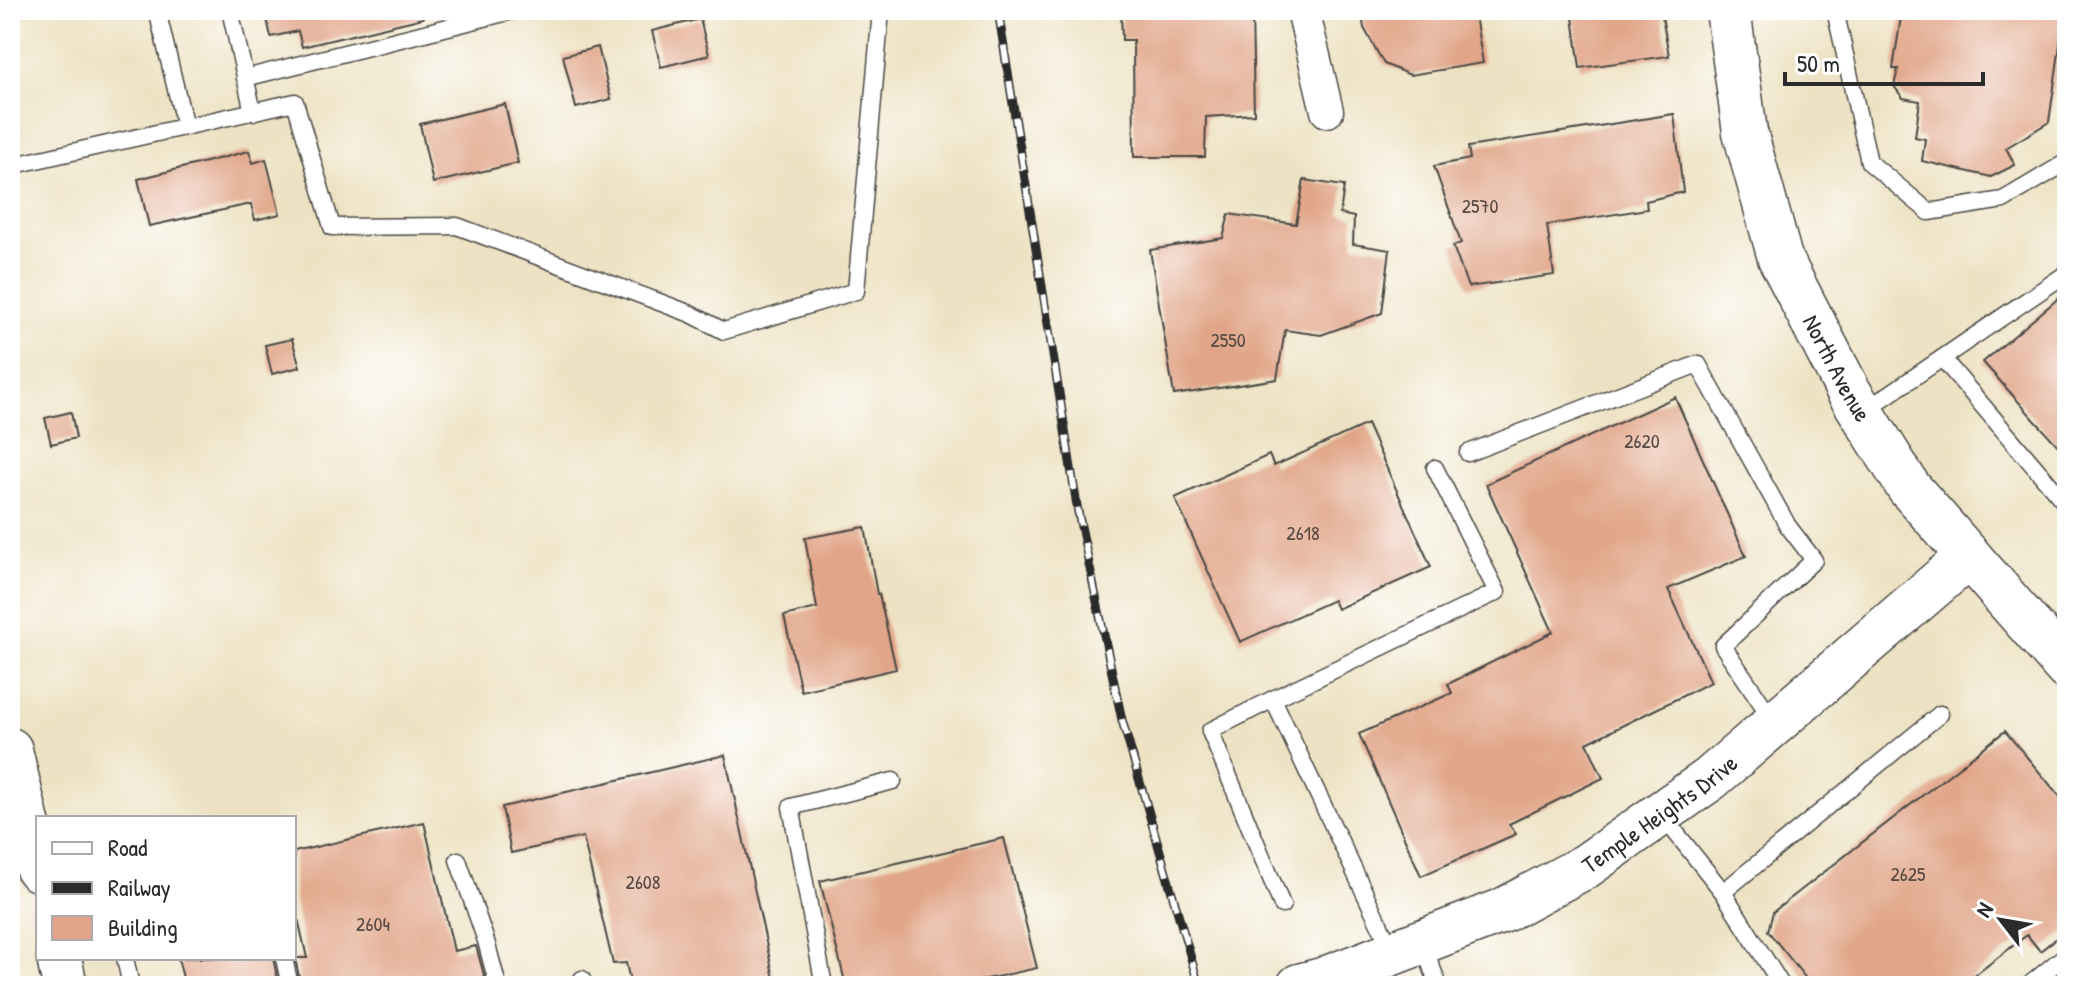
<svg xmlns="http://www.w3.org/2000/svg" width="2077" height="996" font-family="'Patrick Hand',sans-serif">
	<rect width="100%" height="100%" fill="#fff"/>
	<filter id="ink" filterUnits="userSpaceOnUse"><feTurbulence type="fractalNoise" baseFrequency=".0125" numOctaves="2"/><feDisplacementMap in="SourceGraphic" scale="16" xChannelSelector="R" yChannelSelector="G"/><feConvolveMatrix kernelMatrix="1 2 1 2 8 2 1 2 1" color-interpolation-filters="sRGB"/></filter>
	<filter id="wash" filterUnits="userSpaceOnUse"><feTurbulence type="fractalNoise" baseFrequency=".006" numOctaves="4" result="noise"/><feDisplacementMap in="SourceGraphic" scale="32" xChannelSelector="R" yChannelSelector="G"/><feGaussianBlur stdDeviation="1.8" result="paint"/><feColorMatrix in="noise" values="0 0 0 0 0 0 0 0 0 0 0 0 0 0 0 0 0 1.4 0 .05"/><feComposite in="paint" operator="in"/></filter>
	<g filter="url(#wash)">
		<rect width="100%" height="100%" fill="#ede2c3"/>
		<g id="blocks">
			<!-- building -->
			<path fill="#e1a689" d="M 265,10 L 422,10 L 423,18 L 302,47 L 298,31 L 271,37 Z
				M 1121,10 L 1252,10 L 1254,114 L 1206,117 L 1205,157 L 1134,157 L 1133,40 L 1122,40 Z
				M 1361,10 L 1474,10 L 1483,63 L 1410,75 L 1384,64 L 1364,28 Z
				M 1572,10 L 1661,10 L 1669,56 L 1580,68 Z
				M 1902,10 L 2065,10 L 2049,122 L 2006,148 L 2015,165 L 1991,177 L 1922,161 L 1925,139 L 1915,137 L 1920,101 L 1903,98 L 1894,86 L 1898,69 L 1893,69 Z
				M 700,19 L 709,55 L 661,67 L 652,31 Z
				M 598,47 L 611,99 L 576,108 L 563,56 Z
				M 505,104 L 518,163 L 433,183 L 420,124 Z
				M 1674,114 L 1683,192 L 1646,201 L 1647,209 L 1547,225 L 1554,275 L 1468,287 L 1453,246 L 1461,243 L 1434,166 L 1470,159 L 1468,147 Z
				M 249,151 L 253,163 L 266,159 L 280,214 L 255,220 L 251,204 L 149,226 L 138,179 Z
				M 1304,180 L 1344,186 L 1340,214 L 1354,217 L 1353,244 L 1390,250 L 1382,313 L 1321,335 L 1285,330 L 1277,379 L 1174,395 L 1150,250 L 1223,238 L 1229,214 L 1296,224 Z
				M 2067,291 L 2067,456 L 1983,362 Z
				M 292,339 L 300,367 L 272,374 L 265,345 Z
				M 1675,397 L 1746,556 L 1668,589 L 1711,682 L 1587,743 L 1603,778 L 1509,824 L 1516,834 L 1421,876 L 1359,734 L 1452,693 L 1448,684 L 1553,632 L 1486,484 Z
				M 71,412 L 76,438 L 51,444 L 45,418 Z
				M 1367,424 L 1431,567 L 1337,609 L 1333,600 L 1240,642 L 1175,498 L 1269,455 L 1274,466 Z
				M 865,527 L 877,594 L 879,594 L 896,669 L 801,691 L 784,616 L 817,608 L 805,538 Z
				M 2005,731 L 2067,805 L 2067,930 L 2040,951 L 2027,935 L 1961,986 L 1812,986 L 1768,931 L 1773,912 Z
				M 725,755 L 775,983 L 762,986 L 631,986 L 626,963 L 613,964 L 583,837 L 511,853 L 502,807 Z
				M 424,822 L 454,951 L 476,946 L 487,986 L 301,986 L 295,958 L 307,958 L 294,901 L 294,852 Z
				M 1004,838 L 1037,968 L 955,986 L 846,986 L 820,881 Z
				M 178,958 L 273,958 L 279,986 L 185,986 Z"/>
		</g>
	</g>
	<g filter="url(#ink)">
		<use href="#blocks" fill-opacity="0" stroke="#484642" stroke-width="2"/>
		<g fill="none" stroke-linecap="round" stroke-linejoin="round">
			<defs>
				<path id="lane" d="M 157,10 L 185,127
					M 230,10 L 253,112
					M 1835,10 L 1869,162 L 1929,212 L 2003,200 L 2067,162
					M 245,78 L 516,10
					M 10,166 L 295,102 L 332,227 L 457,226 L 691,314 L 724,331 L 856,291 L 881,10
					M 1942,358 L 2067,505
					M 1863,412 L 2067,273
					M 1468,453 L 1698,364 L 1788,526 L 1814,560 L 1723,646 L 1774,722
					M 1273,699 L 1497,592 L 1435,468
					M 1661,814 L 1723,892 L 1782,986
					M 458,860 L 486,941 L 498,986
					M 1723,892 L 1940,714
					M 1282,905 L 1210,731 L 1273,699 L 1392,951
					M 1422,943 L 1439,986
					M 125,958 L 131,986
					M 284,958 L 290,986
					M 582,979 L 583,986
					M 824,986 L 791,807 L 893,781
					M 2028,986 L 2067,954"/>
				<path id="street" d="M 1303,10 L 1327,111"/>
				<g id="secondary">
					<path id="s1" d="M 1728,10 L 1745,132 L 1780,258 L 1849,392 L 1909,488 L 2067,668"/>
					<path id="s2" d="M 1299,986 L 1322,980 L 1502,911 L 1586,866 L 1710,779 L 1969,556"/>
				</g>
				<path id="primary" d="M 10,750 L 38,869
					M 59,958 L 65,986"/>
			</defs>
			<!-- lane casing -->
			<use href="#lane" stroke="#484642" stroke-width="19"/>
			<!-- street casing -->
			<use href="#street" stroke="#484642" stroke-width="35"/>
			<!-- secondary casing -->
			<use href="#secondary" stroke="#484642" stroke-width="47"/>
			<!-- primary casing -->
			<use href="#primary" stroke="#484642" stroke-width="47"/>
			<!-- lane -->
			<use href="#lane" stroke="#fff" stroke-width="16"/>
			<!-- street -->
			<use href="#street" stroke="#fff" stroke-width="32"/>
			<!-- secondary -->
			<use href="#secondary" stroke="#fff" stroke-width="44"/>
			<!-- primary -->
			<use href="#primary" stroke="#fff" stroke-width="44"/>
			<defs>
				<path id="rail" d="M 998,10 L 1078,512 L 1122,720 L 1199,986"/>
			</defs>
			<!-- rail casing -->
			<use href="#rail" stroke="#2b2b2b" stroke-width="9"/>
			<!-- rail -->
			<use href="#rail" stroke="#fff" stroke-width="6" stroke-dasharray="18" stroke-linecap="butt"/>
		</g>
	</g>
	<g text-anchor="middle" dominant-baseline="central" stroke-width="6" stroke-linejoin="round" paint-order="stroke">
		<!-- number labels -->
		<g font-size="20" fill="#584a42">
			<text x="1480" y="205">2570</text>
			<text x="1228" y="339">2550</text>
			<text x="1642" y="440">2620</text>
			<text x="1303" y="532">2618</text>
			<text x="1908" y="873">2625</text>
			<text x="643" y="881">2608</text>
			<text x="373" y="923">2604</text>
		</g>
		<!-- street labels -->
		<g font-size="24" fill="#2b2b2b" stroke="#fff">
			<text stroke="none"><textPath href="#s1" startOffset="378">North Avenue</textPath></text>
			<text stroke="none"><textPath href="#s2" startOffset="402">Temple Heights Drive</textPath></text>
		</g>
	</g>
	<!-- margin -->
	<rect width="2077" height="996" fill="none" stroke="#fff" stroke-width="40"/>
	<!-- legend -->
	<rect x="36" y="816" width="260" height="144" fill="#ffffff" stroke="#aaaaaa" stroke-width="2"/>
	<rect x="52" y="842" width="40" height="12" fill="#ffffff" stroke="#aaaaaa" stroke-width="2"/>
	<text x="108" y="856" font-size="24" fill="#2b2b2b">Road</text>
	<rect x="52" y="882" width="40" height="12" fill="#2b2b2b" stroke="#aaaaaa" stroke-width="2"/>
	<text x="108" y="896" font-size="24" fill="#2b2b2b">Railway</text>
	<rect x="52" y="916" width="40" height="24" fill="#e1a689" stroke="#aaaaaa" stroke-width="2"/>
	<text x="108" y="936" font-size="24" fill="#2b2b2b">Building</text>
	<!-- north arrow -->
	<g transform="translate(2001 920) rotate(301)" stroke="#ffffff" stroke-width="6" paint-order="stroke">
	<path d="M0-6L14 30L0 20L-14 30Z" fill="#2b2b2b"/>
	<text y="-12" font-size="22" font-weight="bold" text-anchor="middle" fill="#2b2b2b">N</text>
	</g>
	<!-- scale -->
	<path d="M1785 72v12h198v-12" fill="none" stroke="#2b2b2b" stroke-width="4"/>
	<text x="1797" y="72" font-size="24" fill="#2b2b2b" stroke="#ffffff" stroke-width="6" paint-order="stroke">50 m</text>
</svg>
